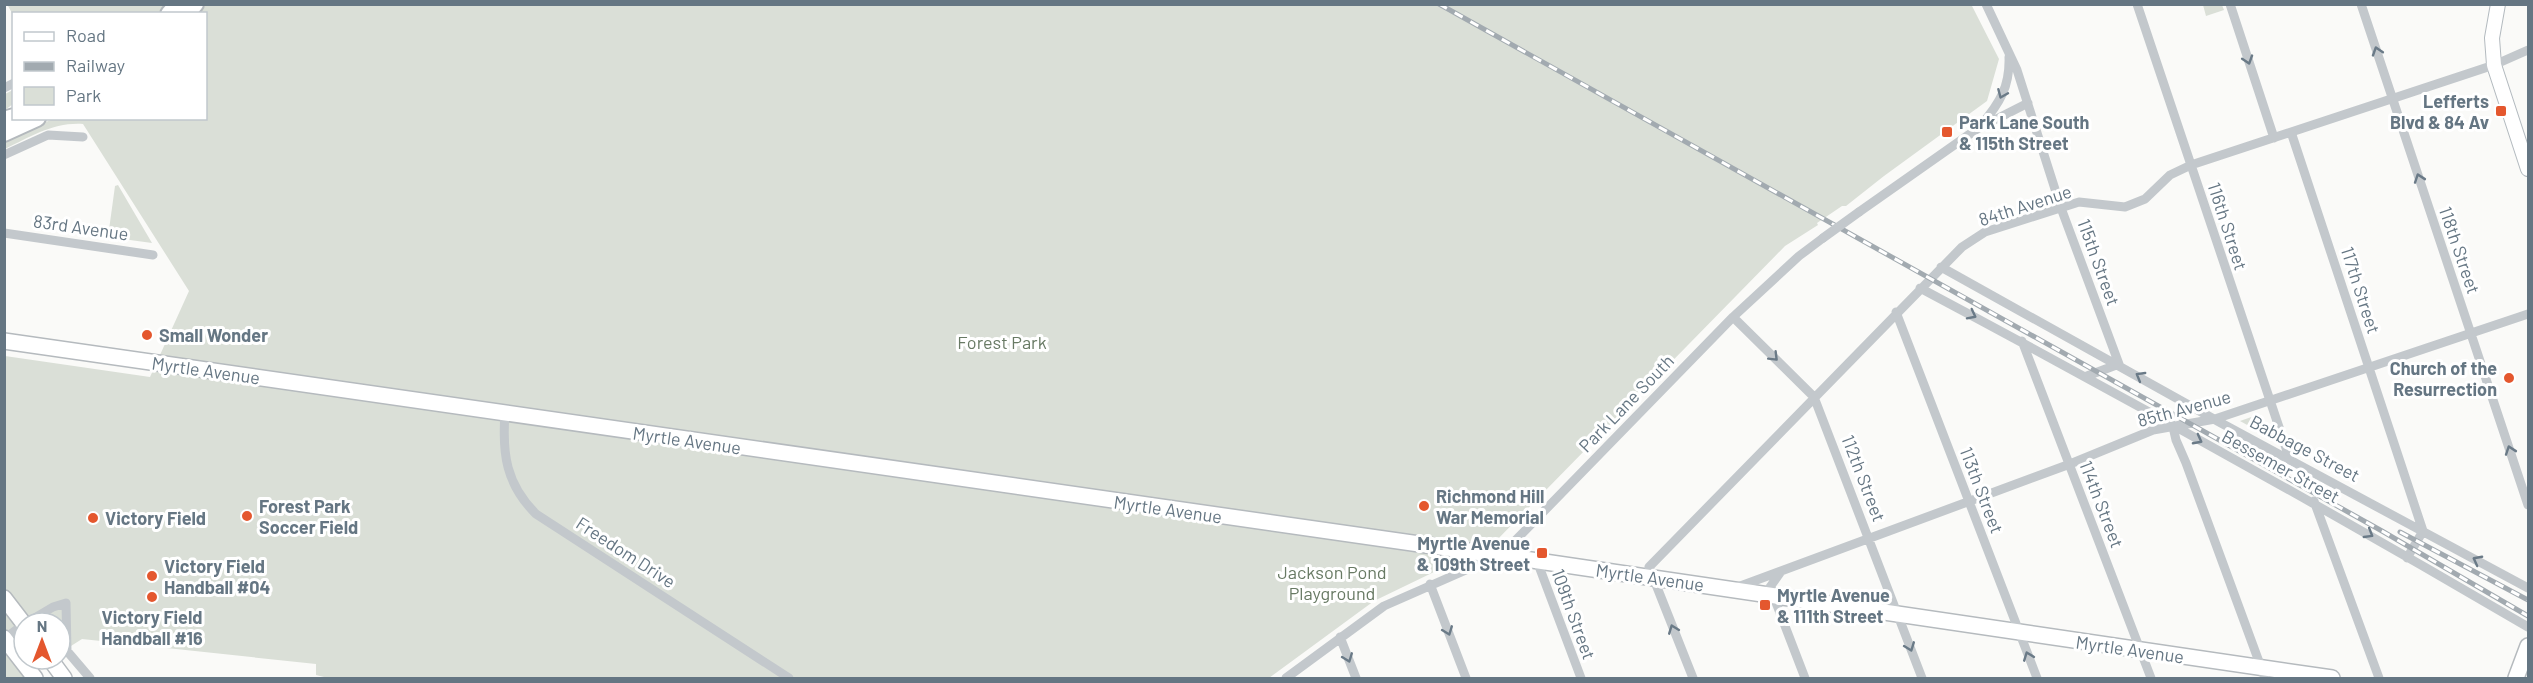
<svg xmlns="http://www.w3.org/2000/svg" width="2533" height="683" font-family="Barlow,sans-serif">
	<rect width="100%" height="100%" fill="#fafaf8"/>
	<!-- green -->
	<path fill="#dadfd7" d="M 7,4 L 1971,4 L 1999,59 L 1987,101 L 1884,176 L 1846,206 L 1842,206 L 1817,223 L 1818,225 L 1785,246 L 1494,543 L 1374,601 L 1269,678 L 328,678 L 316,675 L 316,664 L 82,639 L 60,653 L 60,623 L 24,623 L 24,659 L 51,659 L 22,678 L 5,678 L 5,356 L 150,377 L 189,291 L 83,124 C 54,122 30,137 5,149 L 5,139 L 53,119 L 206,118 L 206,14 L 13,15 Z
		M 2203,5 L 2222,5 L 2224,10 L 2206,16 Z
		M 13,90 L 13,104 L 5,110 L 5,94 Z
		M 118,185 L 152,243 L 108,237 L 115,186 Z
		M 2260,414 L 2269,437 L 2240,421 Z"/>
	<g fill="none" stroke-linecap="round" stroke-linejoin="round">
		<defs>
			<path id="secondary" d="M 2498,4 L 2492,38 L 2494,65 L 2528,169"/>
			<path id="primary" d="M 4,341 L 1524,559 L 2332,678
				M 4,598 L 24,624
				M 4,638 L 35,678
				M 50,659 L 64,678
				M 2516,678 L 2528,646"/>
			<path id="highway" d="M 169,14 L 178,4
				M 186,14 L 195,4
				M 4,120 L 14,117
				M 4,133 L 37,118"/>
		</defs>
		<!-- secondary casing -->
		<use href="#secondary" stroke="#b3babf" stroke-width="16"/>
		<!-- primary casing -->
		<use href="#primary" stroke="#b5babe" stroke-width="18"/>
		<!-- highway casing -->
		<use href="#highway" stroke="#b4b9bd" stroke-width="20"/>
		<!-- street -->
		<path stroke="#c3c8cc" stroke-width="9" d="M 1986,4 L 2017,70 L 2061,208 L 2119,364 L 2087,376
			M 2137,4 L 2289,457
			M 2230,4 L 2274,138
			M 2361,4 L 2528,505
			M 4,88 L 14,83
			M 1981,125 C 2000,103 2010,86 2009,57
			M 2291,132 L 2423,531 L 2407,558
			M 4,155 L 48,135 L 83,137
			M 1859,212 L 1977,129 L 2028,103
			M 4,233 L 153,255
			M 1941,267 L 2221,423 L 2528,588
			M 1920,288 C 2125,397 2328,510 2528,627
			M 1896,312 L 2037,678
			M 1733,317 L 1814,397 L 1922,678
			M 2022,341 L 2151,678
			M 505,413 C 502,454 506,484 536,514 L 789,678
			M 2173,427 L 2176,440 L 2186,463 L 2265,678
			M 2314,501 L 2379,678
			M 1537,561 L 1581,678
			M 1780,573 L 1770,587 L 1805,678
			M 1430,584 L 1466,678
			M 1735,588 L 2070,464 L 2153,430 L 2215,419 L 2528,314
			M 26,623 L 53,607 L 66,603 L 67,651 L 90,678
			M 1340,637 L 1356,678
			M 4,639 L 24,624
			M 1286,678 L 1384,606 L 1466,570 L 1511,545 L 1733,317 L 1799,256 L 1823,238
			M 1693,678 L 1649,567 L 1962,247 L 1985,232 L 2079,202 L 2125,207 L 2145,199 L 2170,175 L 2191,165 L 2494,65 L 2528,50"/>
		<!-- secondary -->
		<use href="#secondary" stroke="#fff" stroke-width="14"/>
		<!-- primary -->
		<use href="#primary" stroke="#fff" stroke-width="15"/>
		<!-- highway -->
		<use href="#highway" stroke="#fff" stroke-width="16"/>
		<defs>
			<path id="rail" d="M 1439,4 L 2382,531 L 2528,616
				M 2400,532 L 2528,600"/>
		</defs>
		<!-- rail casing -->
		<use href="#rail" stroke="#a2aab0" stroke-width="5"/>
		<!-- rail -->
		<use href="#rail" stroke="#fff" stroke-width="3" stroke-dasharray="9" stroke-linecap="butt"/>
		<!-- street-bridge -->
		<path stroke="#c3c8cc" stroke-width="9" d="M 1823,238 L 1859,212"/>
	</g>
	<!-- one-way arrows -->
	<defs><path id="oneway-chevron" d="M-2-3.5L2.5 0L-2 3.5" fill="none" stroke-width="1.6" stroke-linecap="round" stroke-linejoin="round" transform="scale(1.5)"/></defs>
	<g stroke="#6a7a87">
		<use href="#oneway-chevron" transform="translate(2377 51) rotate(-108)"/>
		<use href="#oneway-chevron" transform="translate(2248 60) rotate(72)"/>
		<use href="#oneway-chevron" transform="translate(2002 94) rotate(113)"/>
		<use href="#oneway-chevron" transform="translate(2419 178) rotate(-109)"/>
		<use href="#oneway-chevron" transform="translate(1972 315) rotate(27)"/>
		<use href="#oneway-chevron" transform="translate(1774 357) rotate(45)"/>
		<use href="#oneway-chevron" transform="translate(2140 376) rotate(-150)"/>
		<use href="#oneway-chevron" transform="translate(2198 440) rotate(28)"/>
		<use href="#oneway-chevron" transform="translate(2510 450) rotate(-109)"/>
		<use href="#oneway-chevron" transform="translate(2369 534) rotate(31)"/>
		<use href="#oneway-chevron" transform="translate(2477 560) rotate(-152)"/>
		<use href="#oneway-chevron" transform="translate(1673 629) rotate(-111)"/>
		<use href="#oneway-chevron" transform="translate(1448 631) rotate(69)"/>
		<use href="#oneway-chevron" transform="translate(1910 647) rotate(69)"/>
		<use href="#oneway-chevron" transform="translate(2028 656) rotate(-111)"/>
		<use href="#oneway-chevron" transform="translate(1348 658) rotate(69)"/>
	</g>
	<!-- markers -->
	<g fill="#e4572e" stroke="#fff" stroke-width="2">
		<rect x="2495" y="105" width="12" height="12" rx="3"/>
		<rect x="1941" y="126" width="12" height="12" rx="3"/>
		<circle cx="147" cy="335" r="6"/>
		<circle cx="2509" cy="378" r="6"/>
		<circle cx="1424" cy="506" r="6"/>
		<circle cx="247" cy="516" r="6"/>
		<circle cx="93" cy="518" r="6"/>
		<rect x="1536" y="547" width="12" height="12" rx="3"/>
		<circle cx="152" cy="576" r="6"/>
		<circle cx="152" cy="597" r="6"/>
		<rect x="1759" y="599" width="12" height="12" rx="3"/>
	</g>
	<g text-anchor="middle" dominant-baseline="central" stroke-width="6" stroke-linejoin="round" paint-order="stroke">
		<!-- poi labels -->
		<g font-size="18" font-weight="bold" fill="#657683" stroke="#fff" text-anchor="start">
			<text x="2489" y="101" text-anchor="end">Lefferts<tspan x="2489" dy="21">Blvd &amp; 84 Av</tspan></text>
			<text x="1959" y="122">Park Lane South<tspan x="1959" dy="21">&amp; 115th Street</tspan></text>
			<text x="159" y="335">Small Wonder</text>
			<text x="2497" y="368" text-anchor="end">Church of the<tspan x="2497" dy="21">Resurrection</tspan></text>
			<text x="1436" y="496">Richmond Hill<tspan x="1436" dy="21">War Memorial</tspan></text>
			<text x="259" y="506">Forest Park<tspan x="259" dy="21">Soccer Field</tspan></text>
			<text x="105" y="518">Victory Field</text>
			<text x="1530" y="543" text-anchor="end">Myrtle Avenue<tspan x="1530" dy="21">&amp; 109th Street</tspan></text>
			<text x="164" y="566">Victory Field<tspan x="164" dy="21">Handball #04</tspan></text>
			<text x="1777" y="595">Myrtle Avenue<tspan x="1777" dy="21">&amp; 111th Street</tspan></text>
			<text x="152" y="617" text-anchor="middle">Victory Field<tspan x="152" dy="21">Handball #16</tspan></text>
		</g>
		<!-- street labels -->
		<g font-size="18" fill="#657683" stroke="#fff">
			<text transform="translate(2025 205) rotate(-18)">84th Avenue</text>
			<text transform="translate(2228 226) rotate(72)">116th Street</text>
			<text transform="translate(81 227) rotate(8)">83rd Avenue</text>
			<text transform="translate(2460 250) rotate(71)">118th Street</text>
			<text transform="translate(2099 262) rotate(70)">115th Street</text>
			<text transform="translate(2361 290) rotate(72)">117th Street</text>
			<text transform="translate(206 370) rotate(8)">Myrtle Avenue</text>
			<text transform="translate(1626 403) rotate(-46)">Park Lane South</text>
			<text transform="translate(2184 408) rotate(-15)">85th Avenue</text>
			<text transform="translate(687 440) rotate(8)">Myrtle Avenue</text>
			<text transform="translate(2305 448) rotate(28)">Babbage Street</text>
			<text transform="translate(2281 466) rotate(29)">Bessemer Street</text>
			<text transform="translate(1864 478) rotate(69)">112th Street</text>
			<text transform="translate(1982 490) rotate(69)">113th Street</text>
			<text transform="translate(2102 504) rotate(69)">114th Street</text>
			<text transform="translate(1168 509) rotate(8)">Myrtle Avenue</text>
			<text transform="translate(626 552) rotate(33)">Freedom Drive</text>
			<text transform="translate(1650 577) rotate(8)">Myrtle Avenue</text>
			<text transform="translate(1574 614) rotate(70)">109th Street</text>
			<text transform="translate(2130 649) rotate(8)">Myrtle Avenue</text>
		</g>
		<!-- park labels -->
		<g font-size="18" fill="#687a64" stroke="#fff">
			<text x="1002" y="342">Forest Park</text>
			<text x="1332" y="572">Jackson Pond<tspan x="1332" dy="21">Playground</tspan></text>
		</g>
	</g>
	<!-- border -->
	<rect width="2533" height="683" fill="none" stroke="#657683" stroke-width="12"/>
	<!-- legend -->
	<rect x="12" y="12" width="195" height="108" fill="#ffffff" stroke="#c1c8cd" stroke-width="1.5"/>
	<rect x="24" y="32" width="30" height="9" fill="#ffffff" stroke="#c1c8cd" stroke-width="1.5"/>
	<text x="66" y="42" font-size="18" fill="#657683">Road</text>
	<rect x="24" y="62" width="30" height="9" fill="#a2aab0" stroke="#c1c8cd" stroke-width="1.5"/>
	<text x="66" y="72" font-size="18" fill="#657683">Railway</text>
	<rect x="24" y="87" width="30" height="18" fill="#dadfd7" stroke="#c1c8cd" stroke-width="1.5"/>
	<text x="66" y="102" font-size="18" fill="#657683">Park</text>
	<!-- north arrow -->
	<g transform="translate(42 641)"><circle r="28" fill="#ffffff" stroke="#c1c8cd" stroke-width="1.5"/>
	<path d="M0-4.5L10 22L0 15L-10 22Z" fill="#e4572e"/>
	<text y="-9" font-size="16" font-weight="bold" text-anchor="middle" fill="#657683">N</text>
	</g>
</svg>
